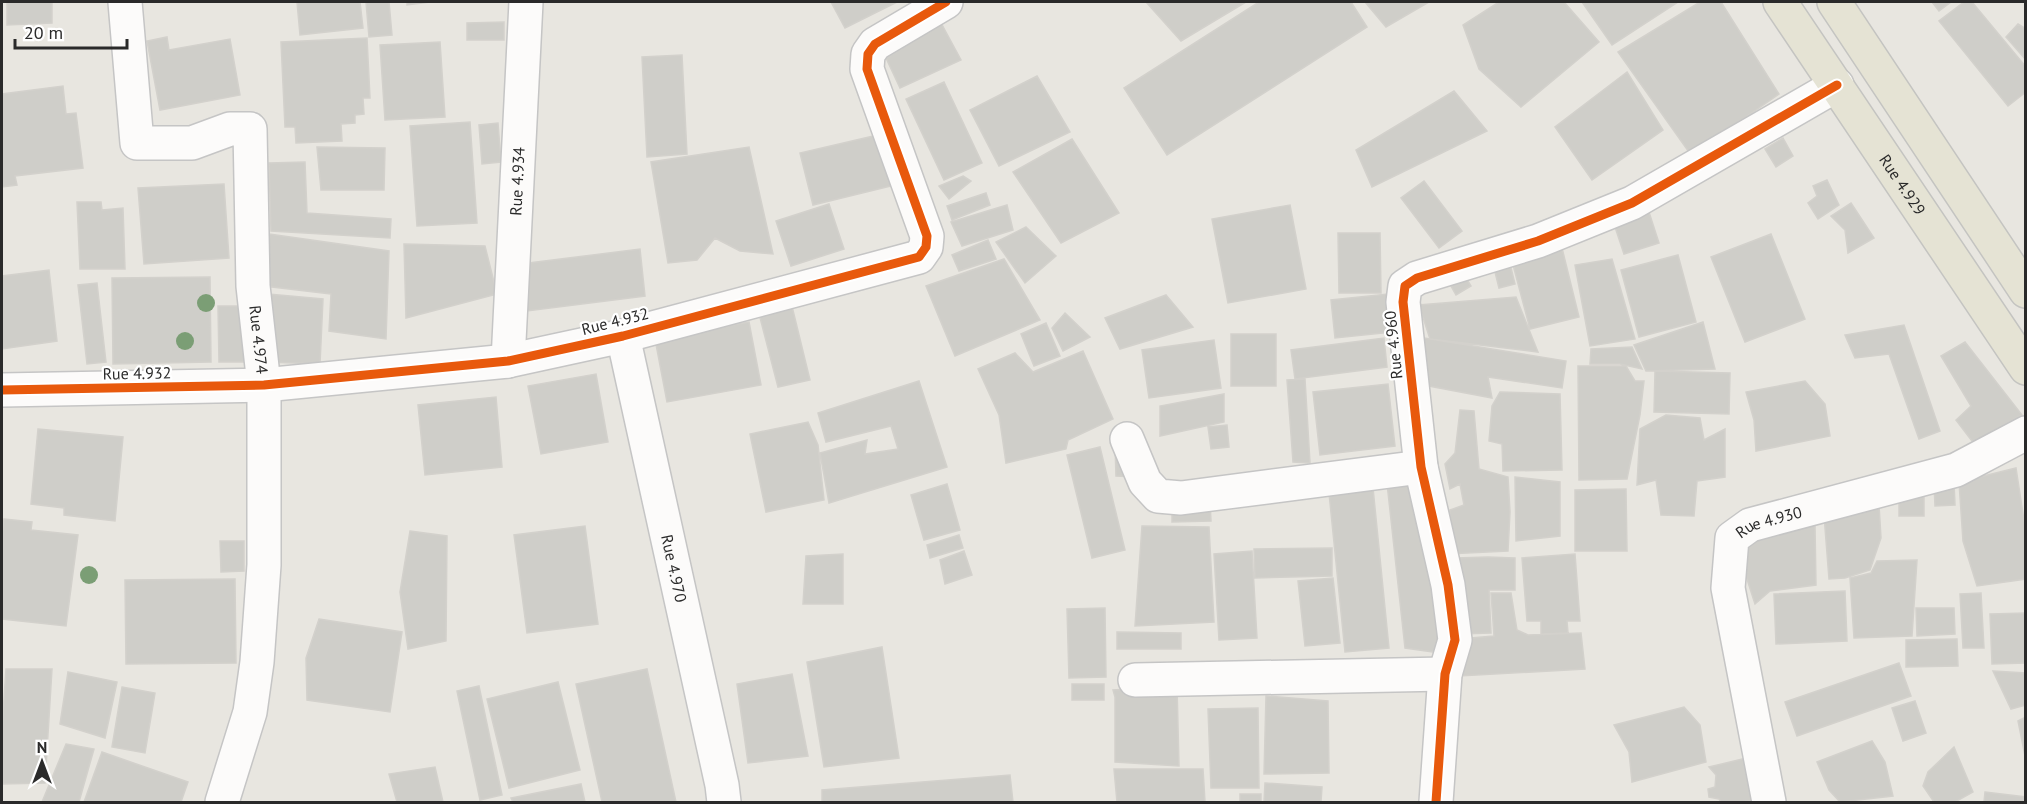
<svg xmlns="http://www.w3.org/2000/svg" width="2027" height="804" font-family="'PT Sans',sans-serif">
	<rect width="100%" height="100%" fill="#e8e6e0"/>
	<!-- building -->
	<path fill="#cfcec9" stroke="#d3d1cc" stroke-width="1.5" d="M 7,2 L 52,2 L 52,23 L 7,25 Z
		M 297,2 L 360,2 L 363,28 L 300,35 Z
		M 366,2 L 389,2 L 392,35 L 369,37 Z
		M 407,2 L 430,2 L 407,5 Z
		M 831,2 L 897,2 L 845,28 Z
		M 1146,2 L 1246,2 L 1181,41 Z
		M 1259,2 L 1351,2 L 1367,27 L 1167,155 L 1124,88 Z
		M 1365,2 L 1429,2 L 1386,27 Z
		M 1499,2 L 1564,2 L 1599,42 L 1521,107 L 1479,69 L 1463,25 Z
		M 1582,2 L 1678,2 L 1612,45 Z
		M 1700,2 L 1721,2 L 1779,94 L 1691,155 L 1618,52 Z
		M 1932,2 L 1951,2 L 1939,11 Z
		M 1964,2 L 1972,2 L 2026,67 L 2026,92 L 2008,106 L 1939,21 Z
		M 940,21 L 961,60 L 900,88 L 886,58 L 924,34 Z
		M 504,22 L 504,40 L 467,40 L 467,23 Z
		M 2018,24 L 2026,29 L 2026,60 L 2006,37 Z
		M 167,37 L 169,50 L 230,39 L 240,95 L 160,110 L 147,41 Z
		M 367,38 L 370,98 L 363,98 L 364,114 L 355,115 L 355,123 L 341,124 L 342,141 L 296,143 L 295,127 L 285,127 L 281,42 Z
		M 440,42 L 445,117 L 385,120 L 380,45 Z
		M 682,55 L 687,154 L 647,157 L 642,57 Z
		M 1627,72 L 1663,130 L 1592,180 L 1555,127 Z
		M 1037,76 L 1070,132 L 999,166 L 970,110 Z
		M 944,82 L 982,163 L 944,180 L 906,99 Z
		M 63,86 L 66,114 L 76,113 L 83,168 L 15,176 L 17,185 L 2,187 L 2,94 Z
		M 1454,91 L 1487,131 L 1372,187 L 1356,150 Z
		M 470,122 L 477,223 L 417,226 L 410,126 Z
		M 498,123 L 501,162 L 482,164 L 479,125 Z
		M 878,135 L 891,186 L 813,205 L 800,153 Z
		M 1783,138 L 1793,156 L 1776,167 L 1765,149 Z
		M 1072,139 L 1119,213 L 1061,243 L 1013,172 Z
		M 317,147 L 385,148 L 384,190 L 321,190 Z
		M 749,147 L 773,254 L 740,251 L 715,238 L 697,260 L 668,263 L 651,162 Z
		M 305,162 L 307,213 L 391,219 L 390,238 L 271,231 L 269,163 Z
		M 963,176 L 971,181 L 949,199 L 939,186 Z
		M 1827,180 L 1839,205 L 1818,219 L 1808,203 L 1817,196 L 1813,186 Z
		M 1424,181 L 1462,231 L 1439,248 L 1401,198 Z
		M 224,184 L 229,258 L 144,264 L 138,188 Z
		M 986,193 L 990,205 L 952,220 L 947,206 Z
		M 77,202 L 101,202 L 102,210 L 123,208 L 125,269 L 80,269 Z
		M 1851,203 L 1874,238 L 1848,253 L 1845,230 L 1831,216 Z
		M 829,204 L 844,249 L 791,266 L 776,221 Z
		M 1007,205 L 1013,230 L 962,246 L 951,222 Z
		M 1290,205 L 1306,289 L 1228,303 L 1212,219 Z
		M 1648,209 L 1659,243 L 1624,254 L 1613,221 Z
		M 1026,227 L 1056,256 L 1025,283 L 996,242 Z
		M 1338,233 L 1380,233 L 1381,293 L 1339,293 Z
		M 269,234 L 389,251 L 386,339 L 329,331 L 331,294 L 264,286 Z
		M 1771,234 L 1805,319 L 1745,342 L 1711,257 Z
		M 988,240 L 996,259 L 959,271 L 952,255 Z
		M 404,244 L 485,246 L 497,294 L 406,318 Z
		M 1562,248 L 1579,317 L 1530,329 L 1512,261 Z
		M 640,249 L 645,296 L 527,311 L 521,264 Z
		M 1678,255 L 1696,322 L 1639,337 L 1621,270 Z
		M 1004,259 L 1040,320 L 955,356 L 926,286 Z
		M 1612,259 L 1635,339 L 1590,346 L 1575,265 Z
		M 1510,264 L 1515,284 L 1499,288 L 1494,268 Z
		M 49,270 L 57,341 L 2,349 L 2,276 Z
		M 210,277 L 211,362 L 113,364 L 112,278 Z
		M 1466,278 L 1471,286 L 1456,295 L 1451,286 Z
		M 97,283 L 106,362 L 87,364 L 78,285 Z
		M 268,294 L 323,299 L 320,364 L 267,362 Z
		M 789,294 L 810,380 L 778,387 L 756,302 Z
		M 1388,294 L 1392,332 L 1335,338 L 1331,300 Z
		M 1166,295 L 1193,327 L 1120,349 L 1105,318 Z
		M 1516,297 L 1538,352 L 1430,339 L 1419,305 Z
		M 218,306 L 245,306 L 246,362 L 219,362 Z
		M 1065,313 L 1090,337 L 1063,351 L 1052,328 Z
		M 749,322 L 761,385 L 667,402 L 655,339 Z
		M 1703,322 L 1715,369 L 1646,371 L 1634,345 Z
		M 1046,323 L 1060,356 L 1034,366 L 1021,334 Z
		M 1904,325 L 1940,431 L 1919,439 L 1889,354 L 1855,358 L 1845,335 Z
		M 1231,334 L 1276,334 L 1276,386 L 1231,386 Z
		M 1384,338 L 1387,367 L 1295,379 L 1291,350 Z
		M 1424,338 L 1566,361 L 1562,388 L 1488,377 L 1492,398 L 1429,386 Z
		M 1214,340 L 1221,388 L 1149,398 L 1142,350 Z
		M 1965,342 L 2022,415 L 1993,431 L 1975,445 L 1956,420 L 1971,406 L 1941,356 Z
		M 1632,347 L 1642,369 L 1620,364 L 1590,364 L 1591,349 Z
		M 1083,351 L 1113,419 L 1068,440 L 1066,449 L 1006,463 L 999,415 L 978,369 L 1015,353 L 1033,372 Z
		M 1578,366 L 1626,366 L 1635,381 L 1644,381 L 1640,415 L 1627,479 L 1579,480 Z
		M 1655,371 L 1730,373 L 1729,414 L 1654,412 Z
		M 596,374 L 608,442 L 541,454 L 528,386 Z
		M 1305,379 L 1310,463 L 1293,462 L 1287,380 Z
		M 919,381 L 947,467 L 829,503 L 820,453 L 867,440 L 865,454 L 898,449 L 891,426 L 826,442 L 818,413 Z
		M 1805,381 L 1825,404 L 1830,436 L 1756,451 L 1754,420 L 1746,392 Z
		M 1388,384 L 1395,446 L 1320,455 L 1313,392 Z
		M 1500,392 L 1560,394 L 1562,470 L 1503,471 L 1502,444 L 1489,441 L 1492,406 Z
		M 1224,394 L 1224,422 L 1160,436 L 1160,406 Z
		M 496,397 L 502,467 L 425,475 L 418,405 Z
		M 1460,410 L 1474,411 L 1479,469 L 1508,477 L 1510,512 L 1508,551 L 1447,554 L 1450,510 L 1464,505 L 1460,484 L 1450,489 L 1445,464 L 1455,453 Z
		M 1666,415 L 1700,418 L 1704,440 L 1725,429 L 1725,477 L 1697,481 L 1694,516 L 1661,515 L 1656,480 L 1637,485 L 1640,429 Z
		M 808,422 L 818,445 L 824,500 L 766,512 L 750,434 Z
		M 1227,425 L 1229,447 L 1211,449 L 1208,427 Z
		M 38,429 L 123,437 L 115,521 L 64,515 L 64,508 L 31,504 Z
		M 1115,445 L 1136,477 L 1116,476 Z
		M 1100,447 L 1125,550 L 1092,558 L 1067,455 Z
		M 2016,468 L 2026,533 L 2026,579 L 1977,586 L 1963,541 L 1959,482 Z
		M 1414,469 L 1448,654 L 1405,648 L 1386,474 Z
		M 1515,477 L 1560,482 L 1560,536 L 1516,541 Z
		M 1372,478 L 1389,648 L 1345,652 L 1328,483 Z
		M 1954,483 L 1955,505 L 1935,506 L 1934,484 Z
		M 947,484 L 960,530 L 924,540 L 911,495 Z
		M 1626,489 L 1627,551 L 1575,551 L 1575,490 Z
		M 1899,491 L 1924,491 L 1924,516 L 1899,516 Z
		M 1210,503 L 1211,521 L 1172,522 L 1172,505 Z
		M 1879,505 L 1881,538 L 1870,570 L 1845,578 L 1829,579 L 1824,515 Z
		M 4,519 L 32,522 L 31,530 L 78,535 L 66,626 L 2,619 L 2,535 Z
		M 1815,525 L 1816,585 L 1770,591 L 1755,604 L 1744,570 L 1750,530 Z
		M 585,526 L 598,624 L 527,633 L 514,535 Z
		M 1142,526 L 1209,527 L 1214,622 L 1135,626 Z
		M 410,531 L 447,536 L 446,641 L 408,649 L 400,592 Z
		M 959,535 L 963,548 L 930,558 L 927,545 Z
		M 220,541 L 244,541 L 244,571 L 221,572 Z
		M 1332,548 L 1332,576 L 1255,578 L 1254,549 Z
		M 964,551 L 972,575 L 945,584 L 940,560 Z
		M 1252,551 L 1257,638 L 1219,640 L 1214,554 Z
		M 843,554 L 843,604 L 803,604 L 806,556 Z
		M 1575,554 L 1580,621 L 1567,621 L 1568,633 L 1541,634 L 1541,621 L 1527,621 L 1522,558 Z
		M 1488,557 L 1515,558 L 1515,590 L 1489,590 L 1491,633 L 1459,634 L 1456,558 Z
		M 1917,560 L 1912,636 L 1854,638 L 1850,578 L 1871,573 L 1877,561 Z
		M 1333,578 L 1340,643 L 1305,646 L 1298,581 Z
		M 235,579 L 236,663 L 126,664 L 125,580 Z
		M 1845,591 L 1847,641 L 1776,644 L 1774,594 Z
		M 1491,593 L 1511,593 L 1517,630 L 1528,635 L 1581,633 L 1585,669 L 1459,676 L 1459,639 L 1494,636 Z
		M 1981,593 L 1984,648 L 1963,648 L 1960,594 Z
		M 1105,608 L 1106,677 L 1069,678 L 1067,609 Z
		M 1916,608 L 1954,608 L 1955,634 L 1917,636 Z
		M 2026,613 L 2026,663 L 1992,664 L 1990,614 Z
		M 319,619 L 402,632 L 390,712 L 307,700 L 306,658 Z
		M 1117,632 L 1181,633 L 1181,649 L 1117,649 Z
		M 1957,639 L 1958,666 L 1906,667 L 1906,640 Z
		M 882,647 L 899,758 L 824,767 L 807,662 Z
		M 1899,663 L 1911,696 L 1797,736 L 1785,702 Z
		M 6,669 L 52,669 L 45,783 L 2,784 L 2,729 Z
		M 647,669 L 676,802 L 602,802 L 576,684 Z
		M 1993,671 L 2026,673 L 2026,705 L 2011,709 Z
		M 68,672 L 117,682 L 105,738 L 60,724 Z
		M 792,674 L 808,756 L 748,763 L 737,684 Z
		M 558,682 L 580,770 L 509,788 L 487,699 Z
		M 1072,684 L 1104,684 L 1104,700 L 1072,700 Z
		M 479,686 L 502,795 L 480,800 L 457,691 Z
		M 1177,686 L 1179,766 L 1115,762 L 1115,697 L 1113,690 Z
		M 122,687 L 155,693 L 145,753 L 112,747 Z
		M 1266,696 L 1328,701 L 1329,773 L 1264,774 Z
		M 1915,701 L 1926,733 L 1903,741 L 1892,708 Z
		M 1684,707 L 1700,725 L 1706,762 L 1632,782 L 1629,752 L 1614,725 Z
		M 1258,708 L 1259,788 L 1211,788 L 1208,709 Z
		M 2026,717 L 2026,761 L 2018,721 Z
		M 1872,741 L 1885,762 L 1893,796 L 1840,802 L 1829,790 L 1817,762 Z
		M 66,744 L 94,749 L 79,802 L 42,802 Z
		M 1954,747 L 1973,792 L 1955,802 L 1934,802 L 1923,786 L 1928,772 Z
		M 102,752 L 188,782 L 181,802 L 84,802 Z
		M 1751,757 L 1761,799 L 1743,802 L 1721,802 L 1719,799 L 1709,797 L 1708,789 L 1715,787 L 1716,775 L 1709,767 Z
		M 435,767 L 443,802 L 397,802 L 389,774 Z
		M 1114,769 L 1203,769 L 1205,802 L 1117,802 Z
		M 1010,775 L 1013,802 L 822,802 L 822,790 Z
		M 1265,783 L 1322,787 L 1321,802 L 1264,802 Z
		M 581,784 L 585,802 L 513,802 L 511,798 Z
		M 1985,792 L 2026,797 L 2026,802 L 1984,802 Z
		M 1240,794 L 1261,794 L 1261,802 L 1240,802 Z"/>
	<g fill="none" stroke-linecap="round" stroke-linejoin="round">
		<defs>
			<g id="minor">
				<path id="s1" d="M 125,2 L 137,143 L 192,143 L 230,129 L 250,129 L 253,286 L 264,385 L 264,565 L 257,662 L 250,712 L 222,802"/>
				<path id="s2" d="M 623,336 L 722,785 L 724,802"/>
				<path id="s3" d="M 508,361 L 526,2"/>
				<path d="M 2,390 L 264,385 L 508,361 L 623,336 L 919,257 L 926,247 L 927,236 L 867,69 L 868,54 L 875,44 L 946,2"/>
				<path d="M 1127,439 L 1145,482 L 1158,496 L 1181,498 L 1421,467"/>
				<path d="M 1135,680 L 1445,674"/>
				<path d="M 1436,802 L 1445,674 L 1455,640 L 1448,585 L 1421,467 L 1403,302 L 1405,286 L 1417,278 L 1538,241 L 1632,203 L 1837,85"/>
				<path id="s4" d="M 1769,802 L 1728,588 L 1732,538 L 1750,525 L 1956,470 L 2026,433"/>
			</g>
			<g id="major">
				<path id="s5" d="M 1780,2 L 2026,368"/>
				<path d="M 1834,2 L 2026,291"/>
			</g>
		</defs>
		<!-- minor casing -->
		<use href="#minor" stroke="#c5c5c5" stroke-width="36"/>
		<!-- major casing -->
		<use href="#major" stroke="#c4c4c1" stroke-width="36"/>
		<!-- minor -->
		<use href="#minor" stroke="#fcfbfa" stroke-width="33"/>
		<!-- major -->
		<use href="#major" stroke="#e5e3d4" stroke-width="33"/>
		<defs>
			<path id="cycleway" d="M 2,390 L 264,385 L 508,361 L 623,336 L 919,257 L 926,247 L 927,236 L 867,69 L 868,54 L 875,44 L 946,2
				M 1436,802 L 1445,674 L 1455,640 L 1448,585 L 1421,467 L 1403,302 L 1405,286 L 1417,278 L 1538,241 L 1632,203 L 1837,85"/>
		</defs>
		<!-- cycleway casing -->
		<use href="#cycleway" stroke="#fff" stroke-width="13"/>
		<!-- cycleway -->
		<use href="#cycleway" stroke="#e8590c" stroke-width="9"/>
	</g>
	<!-- trees -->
	<g fill="#7b9e75">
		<circle cx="206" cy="303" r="9"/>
		<circle cx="185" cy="341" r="9"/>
		<circle cx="89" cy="575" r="9"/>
	</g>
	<g text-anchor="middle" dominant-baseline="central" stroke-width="4.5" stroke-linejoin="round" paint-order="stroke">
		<!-- street labels -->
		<g font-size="16" fill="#2a2a2a" stroke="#fff">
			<text stroke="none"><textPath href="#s3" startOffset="180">Rue 4.934</textPath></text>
			<text stroke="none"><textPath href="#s5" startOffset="220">Rue 4.929</textPath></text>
			<text transform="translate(615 321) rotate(-14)">Rue 4.932</text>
			<text stroke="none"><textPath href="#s1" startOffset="468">Rue 4.974</textPath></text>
			<text transform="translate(1393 345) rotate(-96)">Rue 4.960</text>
			<text transform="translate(137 373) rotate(-1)">Rue 4.932</text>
			<text stroke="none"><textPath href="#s4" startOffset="309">Rue 4.930</textPath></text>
			<text stroke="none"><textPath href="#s2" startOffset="238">Rue 4.970</textPath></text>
		</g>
	</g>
	<!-- border -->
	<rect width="2027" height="804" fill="none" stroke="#2a2a2a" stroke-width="6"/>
	<!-- north arrow -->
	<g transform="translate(42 762)" stroke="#ffffff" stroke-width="4.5" paint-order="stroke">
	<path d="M0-4.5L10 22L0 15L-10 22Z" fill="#2a2a2a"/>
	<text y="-9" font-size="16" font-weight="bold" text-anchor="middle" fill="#2a2a2a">N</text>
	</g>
	<!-- scale -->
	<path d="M15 39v9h112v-9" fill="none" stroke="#2a2a2a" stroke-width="3"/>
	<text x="24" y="39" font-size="18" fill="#2a2a2a" stroke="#ffffff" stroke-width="4.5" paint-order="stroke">20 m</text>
</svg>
